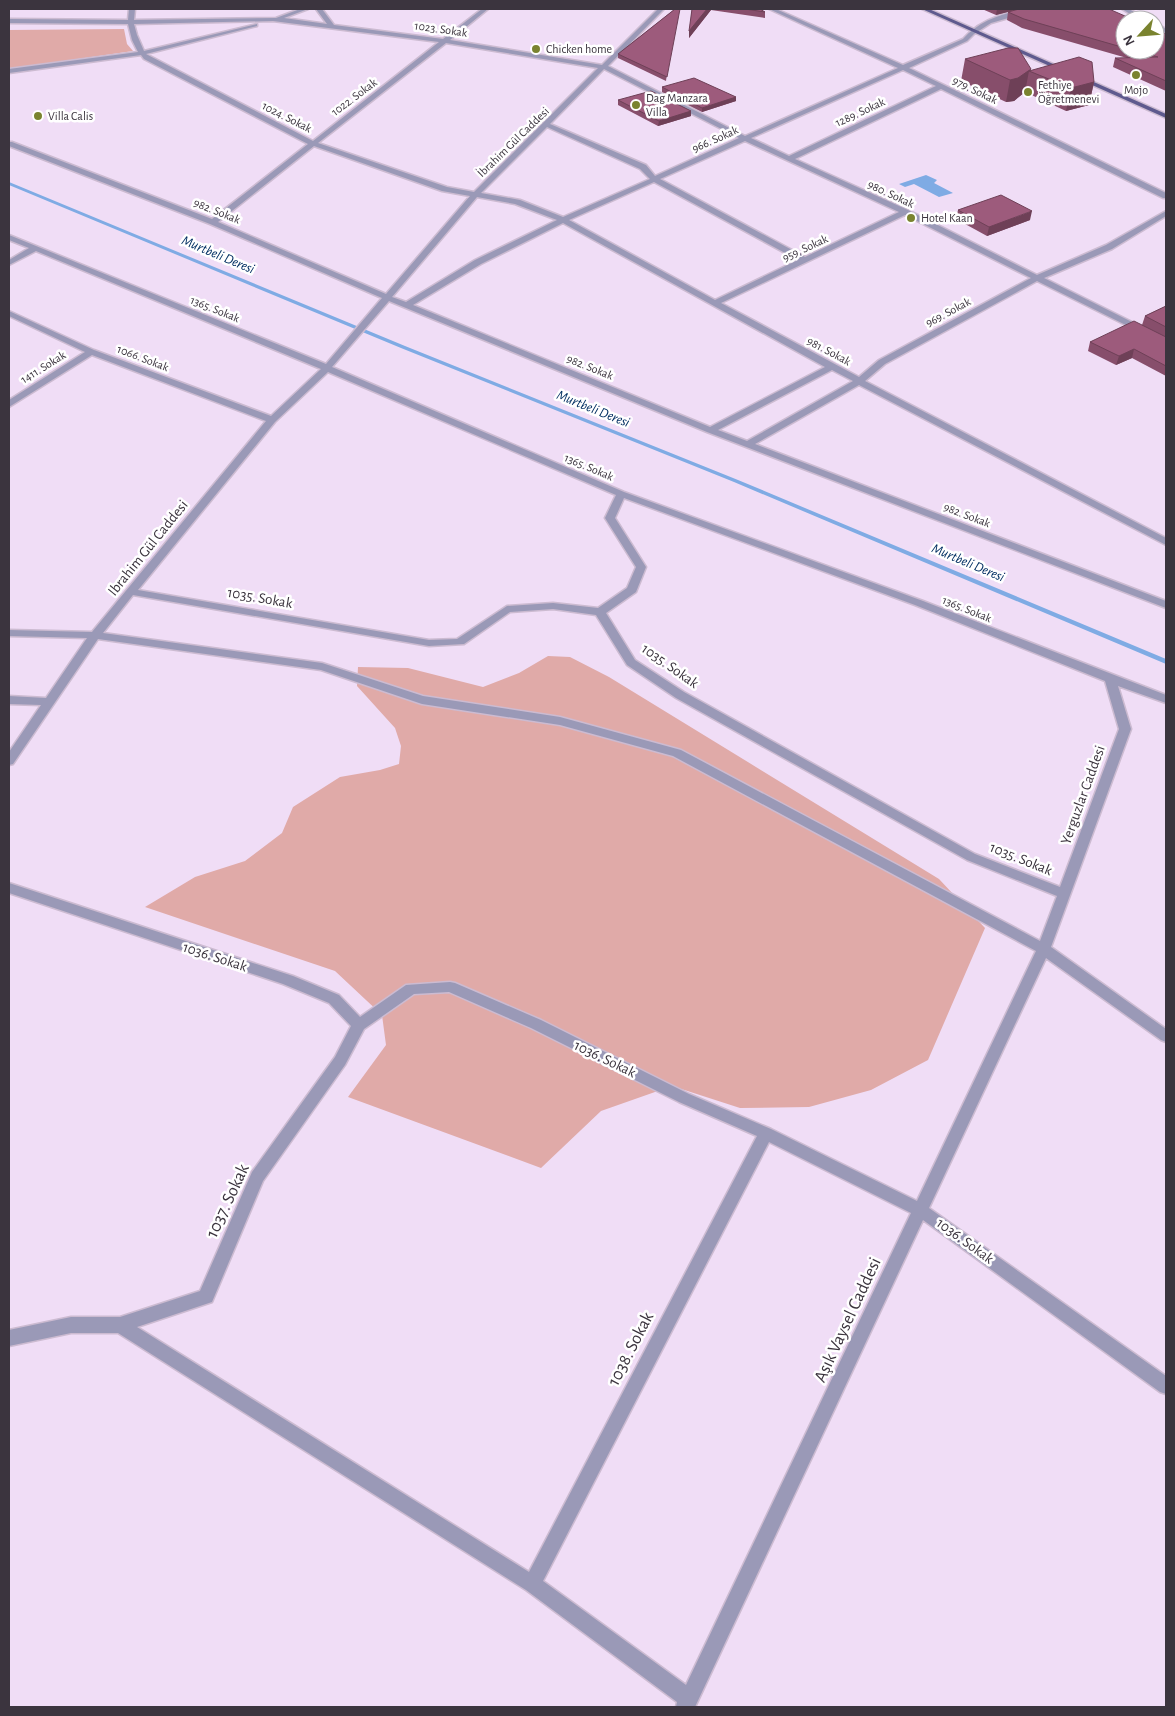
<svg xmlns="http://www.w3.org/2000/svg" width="1175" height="1716" font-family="'Alegreya Sans',sans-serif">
	<rect width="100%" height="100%" fill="#f0ddf6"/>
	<!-- green -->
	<path fill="#e0aaa8" d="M 124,29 L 127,44 L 133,51 L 9,69 L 9,30 Z
		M 548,656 L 570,657 L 609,677 L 939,879 L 985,928 L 928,1060 L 871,1090 L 809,1107 L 740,1108 L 672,1086 L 601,1111 L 541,1168 L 348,1097 L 386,1045 L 382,1015 L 335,971 L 145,907 L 195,877 L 245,861 L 282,833 L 293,807 L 340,777 L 380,770 L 399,764 L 401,746 L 395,728 L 357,686 L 358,667 L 408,668 L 483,687 L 519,673 Z"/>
	<!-- water -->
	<path fill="#7fabe4" d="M 926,175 L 937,180 L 934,183 L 953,193 L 939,197 L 914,184 L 905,187 L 899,184 Z"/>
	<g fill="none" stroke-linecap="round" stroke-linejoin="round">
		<!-- stream -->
		<path fill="#7fabe4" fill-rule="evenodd" d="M 9,182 L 405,346 L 738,480 L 1166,659 L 1166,664 L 734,482 L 401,348 L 9,185 Z"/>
		<defs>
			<path id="minor" d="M 129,9 L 135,9 L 134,20 L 276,18 L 300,9 L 308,9 L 284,18 L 327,24 L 316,9 L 322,9 L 334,25 L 443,39 L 482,9 L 488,9 L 450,40 L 602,65 L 658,9 L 664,9 L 608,66 L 745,136 L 898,68 L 769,9 L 776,9 L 903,65 L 963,39 C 981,18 1013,9 1040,9 L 991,23 L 974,34 L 967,41 L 909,68 L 1166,193 L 1166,198 L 1163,198 L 941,89 L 795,159 L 908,210 L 1037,275 L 1106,245 L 1166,211 L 1166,216 L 1112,249 L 1044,278 L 1166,339 L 1166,345 L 1037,281 L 885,364 L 865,381 L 1166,538 L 1166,545 L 859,385 L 755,444 L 1166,601 L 1166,608 L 707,432 L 389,301 L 332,367 L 624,492 L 923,601 L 1166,695 L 1166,703 L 1118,686 L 1131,729 L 1051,947 L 1166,1029 L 1166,1042 L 1161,1040 L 1046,958 L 929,1208 L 1166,1376 L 1166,1394 L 1160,1392 L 923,1220 L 695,1707 L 676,1707 L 677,1702 L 526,1590 L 118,1333 L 71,1333 L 9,1346 L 9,1330 L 71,1317 L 120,1317 L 200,1291 L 252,1172 L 335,1057 L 351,1026 L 329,1003 L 283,984 L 9,893 L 9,883 L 293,976 L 339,995 L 360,1017 L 406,985 L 450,982 L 455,983 L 541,1020 L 689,1094 L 771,1129 L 917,1201 L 1036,951 L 673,756 L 560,725 L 422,704 L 321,670 L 98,639 L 13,764 L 9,765 L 9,752 L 41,705 L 9,704 L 9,696 L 46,698 L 87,638 L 9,636 L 9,630 L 92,632 L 266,421 L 92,355 L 9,407 L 9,400 L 85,352 L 9,316 L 9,311 L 94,350 L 271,416 L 321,369 L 36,251 L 9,265 L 9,260 L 29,248 L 9,240 L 9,235 L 326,364 L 382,298 L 210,224 L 9,146 L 9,142 L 12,142 L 212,219 L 308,144 L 144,59 L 141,55 L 9,73 L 9,69 L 138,52 L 132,40 L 128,24 L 9,23 L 9,19 L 128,20 ZM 273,21 L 439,42 L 313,141 L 146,54 L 257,26 L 257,24 L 144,51 L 137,35 L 134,24 ZM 446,43 L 598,68 L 474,192 L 447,187 L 318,143 ZM 604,69 L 739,138 L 655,176 L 646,165 L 550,124 ZM 903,70 L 936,86 L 789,156 L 751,138 ZM 547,127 L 640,169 L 650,179 L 563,217 L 520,200 L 481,193 ZM 745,141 L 899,212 L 805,257 L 660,179 ZM 314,146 L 442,191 L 470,196 L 386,294 L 218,222 ZM 654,182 L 798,260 L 715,300 L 569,220 ZM 477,197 L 515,204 L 557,220 L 475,260 L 406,302 L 392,297 ZM 905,215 L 1031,278 L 879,360 L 859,377 L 721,303 ZM 563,223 L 825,367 L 710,427 L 413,305 L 481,264 ZM 832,370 L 853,381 L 747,441 L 718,430 ZM 328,372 L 616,495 L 605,518 L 636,567 L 627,588 L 598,608 L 553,603 L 507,606 L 457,639 L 429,640 L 138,590 L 275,422 ZM 624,498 L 915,605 L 1105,681 L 1119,729 L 1060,887 L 975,854 L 684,692 L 635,660 L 606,613 L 636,592 L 646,567 L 615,518 ZM 133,595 L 429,646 L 464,644 L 510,612 L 553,609 L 596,615 L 627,665 L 676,698 L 967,860 L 1057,896 L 1040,941 L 681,750 L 560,717 L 423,696 L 322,663 L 103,633 ZM 449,992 L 531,1028 L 679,1102 L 757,1136 L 529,1572 L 137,1327 L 212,1302 L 263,1181 L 345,1065 L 364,1029 L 414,994 ZM 769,1142 L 911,1213 L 686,1685 L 543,1581 Z
				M 1122,9 L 1129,9 L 1148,20 L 1140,20 Z
				M 1155,23 L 1166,29 L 1166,33 L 1155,28 Z"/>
			<path id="major" d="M 922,9 L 929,9 L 1166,114 L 1166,118 Z"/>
		</defs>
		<!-- minor casing -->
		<use href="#minor" stroke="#ccbbd1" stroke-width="3"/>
		<!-- major casing -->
		<use href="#major" stroke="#ccbbd1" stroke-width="3"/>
		<!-- minor -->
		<use href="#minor" fill="#9a99b7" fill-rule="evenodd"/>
		<!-- major -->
		<use href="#major" fill="#5e5a8e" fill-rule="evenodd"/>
	</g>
	<!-- wall -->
	<path fill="#874e6b" d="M 675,9 L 666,81 L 618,58 L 618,54 Z
		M 692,9 L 760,9 L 765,12 L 765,18 L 711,10 L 689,38 Z
		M 982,9 L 1109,9 L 1125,20 L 1125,50 L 1155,50 L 1166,34 L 1166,91 L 1113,67 L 1115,58 L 1127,58 L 1022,28 L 1007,20 L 1008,12 L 1011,11 L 996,15 Z
		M 965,59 L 1094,82 L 1089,105 L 1066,111 L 1025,92 L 1014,101 L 1006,102 L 961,81 Z
		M 662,87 L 736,97 L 736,101 L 702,112 L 662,92 Z
		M 618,100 L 691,111 L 691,116 L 658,126 L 618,105 Z
		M 958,210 L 1030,220 L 987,236 L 956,219 Z
		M 1166,306 L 1166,376 L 1132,358 L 1116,365 L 1088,351 L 1090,342 L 1142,325 L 1145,316 Z"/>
	<!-- shaded-wall -->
	<path fill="#6e4057" d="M 707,9 L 711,9 L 711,10 L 689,38 L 689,31 Z
		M 997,9 L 1019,9 L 996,15 Z
		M 1031,69 L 1030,71 L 1029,71 L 1025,92 L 1014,101 L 1006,102 L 1010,80 Z
		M 1094,82 L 1089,105 L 1066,111 L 1071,88 Z
		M 736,97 L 736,101 L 702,112 L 702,108 Z
		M 691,111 L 691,116 L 658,126 L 659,121 Z
		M 1032,211 L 1030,220 L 987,236 L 989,227 Z
		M 1134,349 L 1132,358 L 1116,365 L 1119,356 Z"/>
	<!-- building -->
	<path fill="#9d5b7c" stroke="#6e4057" d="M 675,9 L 680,9 L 667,77 L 618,54 Z
		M 692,9 L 707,9 L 689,31 Z
		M 745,9 L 760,9 L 765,12 Z
		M 1019,9 L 1109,9 L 1134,20 L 1125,20 L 1125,48 L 1024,19 L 1008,12 Z
		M 1155,29 L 1166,34 L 1166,81 L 1115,58 L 1158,57 L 1134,50 L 1155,50 Z
		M 1008,48 L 1018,48 L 1031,69 L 1018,78 L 1010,80 L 965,59 Z
		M 1079,57 L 1092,62 L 1094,82 L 1071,88 L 1029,71 Z
		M 694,78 L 736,97 L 702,108 L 662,87 Z
		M 651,91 L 691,111 L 659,121 L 618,100 Z
		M 1001,195 L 1032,211 L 989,227 L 958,210 Z
		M 1166,306 L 1166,327 L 1145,316 Z
		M 1134,321 L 1166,337 L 1166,366 L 1134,349 L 1119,356 L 1090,342 Z"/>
	<!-- markers -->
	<g fill="#7a832f" stroke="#fff" stroke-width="2">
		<circle cx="536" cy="49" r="5"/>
		<circle cx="1136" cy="75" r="5"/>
		<circle cx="1028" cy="92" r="5"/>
		<circle cx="636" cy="105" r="5"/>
		<circle cx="38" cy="116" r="5"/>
		<circle cx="911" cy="218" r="5"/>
	</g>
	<g text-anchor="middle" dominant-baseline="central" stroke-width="5" stroke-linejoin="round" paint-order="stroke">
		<!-- far-street labels -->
		<g font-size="12" fill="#3b343e" stroke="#fff">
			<text transform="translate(441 29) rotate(8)">1023. Sokak</text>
			<text transform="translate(975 90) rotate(26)">979. Sokak</text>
			<text transform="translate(354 97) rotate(-37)">1022. Sokak</text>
			<text transform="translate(860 112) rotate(-25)">1289. Sokak</text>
			<text transform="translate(287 117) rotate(27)">1024. Sokak</text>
			<text transform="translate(715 139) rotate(-24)">966. Sokak</text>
			<text transform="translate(513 142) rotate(-44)">İbrahim Gül Caddesi</text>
			<text transform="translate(891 194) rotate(25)">980. Sokak</text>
			<text transform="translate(217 211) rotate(22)">982. Sokak</text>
			<text transform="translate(805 248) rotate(-25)">959. Sokak</text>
			<text transform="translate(215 309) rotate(22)">1365. Sokak</text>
			<text transform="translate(948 312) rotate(-28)">969. Sokak</text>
			<text transform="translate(829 351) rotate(28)">981. Sokak</text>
			<text transform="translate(143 358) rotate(21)">1066. Sokak</text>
			<text transform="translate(43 367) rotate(-32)">1411. Sokak</text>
			<text transform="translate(590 367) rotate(22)">982. Sokak</text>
			<text transform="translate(589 467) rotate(23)">1365. Sokak</text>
			<text transform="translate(967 515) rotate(21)">982. Sokak</text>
			<text transform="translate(967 609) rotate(22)">1365. Sokak</text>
		</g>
		<!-- far-poi labels -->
		<g font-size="12" fill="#3b343e" stroke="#fff" text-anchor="start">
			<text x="546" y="49">Chicken home</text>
			<text x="1038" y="85">Fethiye<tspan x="1038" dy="14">Öğretmenevi</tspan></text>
			<text x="1136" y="90" text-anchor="middle">Mojo</text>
			<text x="646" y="98">Dag Manzara<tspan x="646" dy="14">Villa</tspan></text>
			<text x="48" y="116">Villa Calis</text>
			<text x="921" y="218">Hotel Kaan</text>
		</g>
		<!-- far-water labels -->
		<g font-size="14" font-style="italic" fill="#012e61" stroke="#fff">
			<text transform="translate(218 255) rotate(23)">Murtbeli Deresi</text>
			<text transform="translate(593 409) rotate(22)">Murtbeli Deresi</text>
			<text transform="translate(968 563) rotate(23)">Murtbeli Deresi</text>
		</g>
		<!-- street labels -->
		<g font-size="15" fill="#3b343e" stroke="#fff">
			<text transform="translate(148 548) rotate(-51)">Ibrahim Gül Caddesi</text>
			<text transform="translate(260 598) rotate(10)">1035. Sokak</text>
			<text transform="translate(670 666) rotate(35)">1035. Sokak</text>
			<text transform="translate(1083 795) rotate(-70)">Yerguzlar Caddesi</text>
			<text transform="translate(1021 859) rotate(22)">1035. Sokak</text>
			<text transform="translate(215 957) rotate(18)">1036. Sokak</text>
			<text transform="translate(605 1059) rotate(26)">1036. Sokak</text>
			<text transform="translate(965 1241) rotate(36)">1036. Sokak</text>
		</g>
		<!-- near-street labels -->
		<g font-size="18" fill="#3b343e" stroke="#fff">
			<text transform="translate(228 1201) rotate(-65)">1037. Sokak</text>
			<text transform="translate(848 1320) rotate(-65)">Aşık Vaysel Caddesi</text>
			<text transform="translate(631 1349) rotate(-63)">1038. Sokak</text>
		</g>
	</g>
	<!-- border -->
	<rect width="1175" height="1716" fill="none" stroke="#3b343e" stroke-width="20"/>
	<!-- north arrow -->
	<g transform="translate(1140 35) rotate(244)"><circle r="24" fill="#ffffff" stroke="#b1aeb2"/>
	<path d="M0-4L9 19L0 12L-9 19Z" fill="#7a832f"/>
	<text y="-8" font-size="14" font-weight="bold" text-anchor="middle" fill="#3b343e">N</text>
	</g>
</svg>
